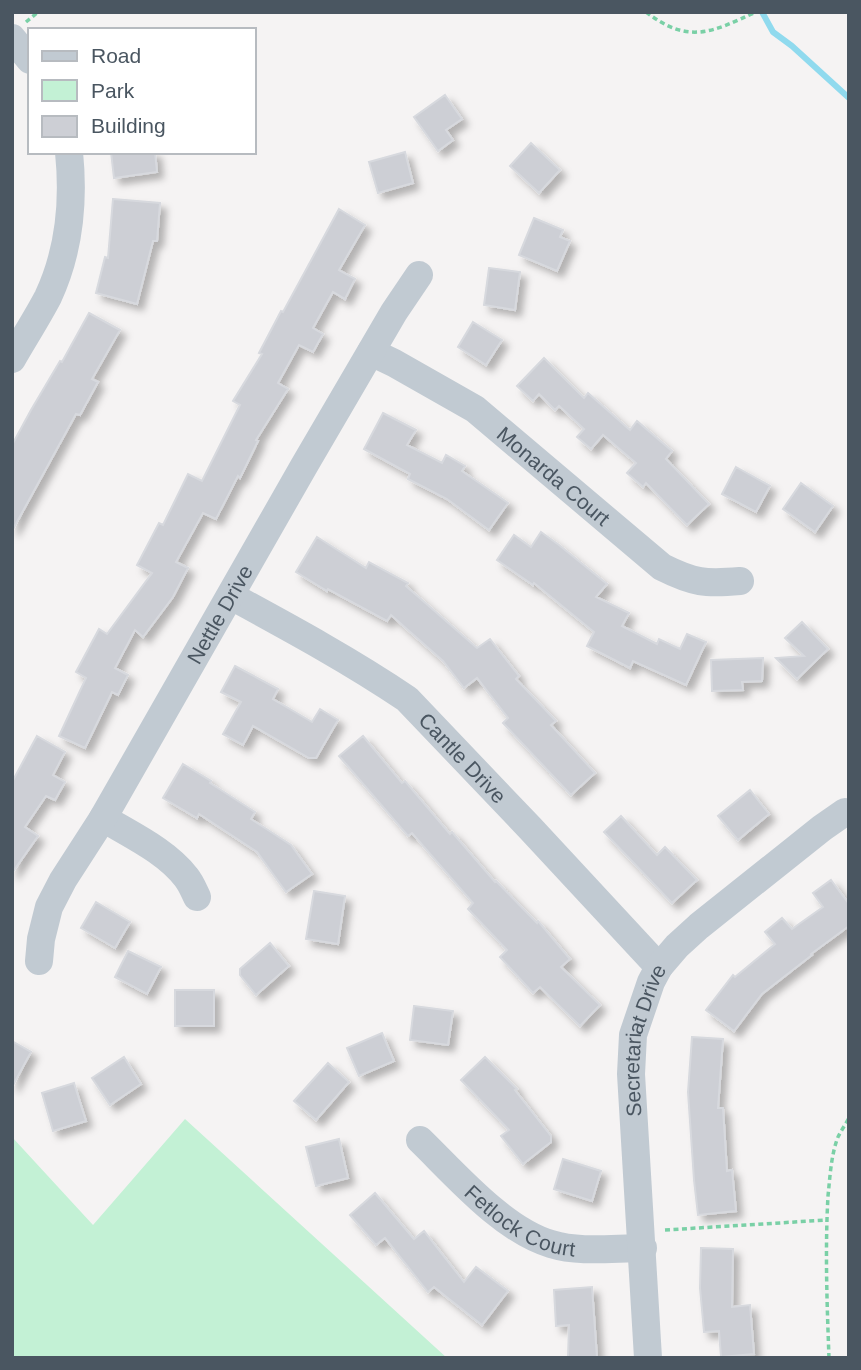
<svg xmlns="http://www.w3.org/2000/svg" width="861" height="1370" font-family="Arial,sans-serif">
	<defs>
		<filter id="shadow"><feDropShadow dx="6" dy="6" stdDeviation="3.5" flood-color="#0004"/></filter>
	</defs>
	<rect width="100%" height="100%" fill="#f5f3f3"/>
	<!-- green -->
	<path fill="#c3f1d5" d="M 185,1119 L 447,1358 L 12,1358 L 12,1137 L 93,1225 Z"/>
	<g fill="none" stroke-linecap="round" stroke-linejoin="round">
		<!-- stream -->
		<path stroke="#90daee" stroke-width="6" d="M 762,12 L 773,32 L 792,46 L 849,98"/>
	</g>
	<!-- building -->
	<path fill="#cdcfd5" stroke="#d7d9de" stroke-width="2" filter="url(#shadow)" d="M 445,95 L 462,119 L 446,130 L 453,140 L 438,151 L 414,117 Z
		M 531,143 L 560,170 L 539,193 L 510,166 Z
		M 111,152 L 155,152 L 157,172 L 114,178 Z
		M 405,152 L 413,183 L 378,193 L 369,162 Z
		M 113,199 L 160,203 L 157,241 L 153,241 L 137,304 L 96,293 L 105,257 L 108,258 Z
		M 339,209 L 365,225 L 339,270 L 355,279 L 345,299 L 333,292 L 313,328 L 323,334 L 313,352 L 299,345 L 278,383 L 288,389 L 256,440 L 258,441 L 240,478 L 238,476 L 216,519 L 203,513 L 176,562 L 188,568 L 173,597 L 143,637 L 135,630 L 115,668 L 128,675 L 118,695 L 112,692 L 85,748 L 59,736 L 86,678 L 76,672 L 99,629 L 107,634 L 152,573 L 137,565 L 159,523 L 163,525 L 188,474 L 202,481 L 240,405 L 233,401 L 262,354 L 259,353 L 281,311 L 283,312 Z
		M 534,218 L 563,230 L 560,237 L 570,241 L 557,271 L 519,255 Z
		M 489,268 L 520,272 L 515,310 L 484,305 Z
		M 89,313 L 120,330 L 92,379 L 98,382 L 80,415 L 76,414 L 12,531 L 12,445 L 31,410 L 60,361 L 62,362 Z
		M 473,322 L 502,340 L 486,365 L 458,347 Z
		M 544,358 L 584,398 L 588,393 L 630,430 L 637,421 L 672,451 L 666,459 L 709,504 L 687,525 L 646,483 L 643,487 L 627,473 L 636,463 L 603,435 L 591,449 L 577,437 L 584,429 L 559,406 L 555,410 L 539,394 L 533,401 L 517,386 Z
		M 383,413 L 416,430 L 407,445 L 442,463 L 446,455 L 465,466 L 462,471 L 508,503 L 489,530 L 447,499 L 408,479 L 410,474 L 364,449 Z
		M 736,467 L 770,486 L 756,512 L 722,494 Z
		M 801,483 L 833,506 L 815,532 L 783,509 Z
		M 541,532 L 559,545 L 607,584 L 596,597 L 629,613 L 622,626 L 657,644 L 659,639 L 680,649 L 687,634 L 706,642 L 686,685 L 633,661 L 630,668 L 587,646 L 594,632 L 534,583 L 533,585 L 497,560 L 514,535 L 531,547 Z
		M 317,537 L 366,568 L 369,562 L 408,583 L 406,586 L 477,648 L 490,639 L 519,676 L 516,679 L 556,721 L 551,725 L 595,773 L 571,795 L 503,723 L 508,718 L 477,678 L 464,688 L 443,661 L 391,615 L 387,621 L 328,589 L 327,591 L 296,572 Z
		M 802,622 L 828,649 L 797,679 L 776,658 L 804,656 L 785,638 Z
		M 763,658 L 762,681 L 742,682 L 743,690 L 712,691 L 711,660 Z
		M 235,666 L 278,689 L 273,699 L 312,722 L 320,709 L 338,720 L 316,758 L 309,758 L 253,726 L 243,745 L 223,734 L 241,702 L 221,692 Z
		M 37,736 L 65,752 L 53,775 L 65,782 L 55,800 L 46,796 L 25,827 L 38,836 L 12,873 L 12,782 Z
		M 363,736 L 402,783 L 405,781 L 450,834 L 452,832 L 495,882 L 496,881 L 537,923 L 538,921 L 570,959 L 561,967 L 600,1005 L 580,1026 L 540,987 L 533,993 L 500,957 L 507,950 L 468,909 L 473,903 L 412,833 L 408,836 L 339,756 Z
		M 183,764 L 211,781 L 210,783 L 255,812 L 251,819 L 291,845 L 312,874 L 286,892 L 257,852 L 199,814 L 197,818 L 163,798 Z
		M 750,790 L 769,814 L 738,840 L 718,816 Z
		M 621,816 L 657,855 L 665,847 L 697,880 L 672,903 L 604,832 Z
		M 831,880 L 849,904 L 849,926 L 811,954 L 812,955 L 762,994 L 734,1031 L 706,1010 L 733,975 L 735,977 L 775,944 L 765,932 L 782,918 L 792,929 L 823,907 L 813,893 Z
		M 314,891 L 345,896 L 338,944 L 306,939 Z
		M 96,902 L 130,922 L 115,948 L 81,928 Z
		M 270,943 L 289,966 L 256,995 L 240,975 L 240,969 Z
		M 128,951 L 161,967 L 147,994 L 115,977 Z
		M 175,990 L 214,990 L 214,1026 L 175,1026 Z
		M 414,1006 L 453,1011 L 448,1045 L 410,1040 Z
		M 382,1033 L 394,1061 L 359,1076 L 347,1048 Z
		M 692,1037 L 723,1039 L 718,1108 L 723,1108 L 727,1171 L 732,1170 L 736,1211 L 698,1215 L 694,1180 L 688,1092 Z
		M 12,1041 L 31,1052 L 12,1087 Z
		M 124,1057 L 141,1084 L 110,1105 L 92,1078 Z
		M 485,1057 L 517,1089 L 515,1090 L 551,1136 L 551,1142 L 523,1164 L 501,1136 L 509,1130 L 461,1080 Z
		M 328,1063 L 349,1082 L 316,1120 L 294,1101 Z
		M 74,1083 L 86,1121 L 53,1131 L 42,1093 Z
		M 339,1139 L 348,1178 L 316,1186 L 306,1147 Z
		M 563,1159 L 601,1171 L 592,1201 L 554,1189 Z
		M 375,1193 L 414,1239 L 424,1231 L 464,1282 L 476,1267 L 508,1291 L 482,1325 L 434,1287 L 428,1292 L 385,1238 L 376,1245 L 350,1215 Z
		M 701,1248 L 733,1249 L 732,1307 L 750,1305 L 754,1354 L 721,1357 L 719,1331 L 704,1332 L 700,1288 Z
		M 592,1287 L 597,1358 L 568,1358 L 569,1325 L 556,1326 L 554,1290 Z"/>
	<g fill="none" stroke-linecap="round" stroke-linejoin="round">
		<!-- path -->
		<path stroke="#7ad0a6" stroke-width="3.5" stroke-dasharray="5 3.5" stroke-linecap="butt" d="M 646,12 C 689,45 712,32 756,12
			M 26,22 L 38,12
			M 665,1230 L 827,1220
			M 829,1358 C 827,1304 825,1250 828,1196 C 830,1177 831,1155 838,1137 C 841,1131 845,1125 849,1118"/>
		<!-- minor -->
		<g stroke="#c1cad2" stroke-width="28">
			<path d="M 12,38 L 30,60"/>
			<path id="s1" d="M 371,352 L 394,363 L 475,409 L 662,567 C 694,583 705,584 740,581"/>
			<path d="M 12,359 C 24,338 37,318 48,297 C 69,252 74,201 69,152"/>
			<path id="s2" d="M 231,596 C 290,628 351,661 407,699 L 530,828 L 659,967"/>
			<path d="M 103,818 C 131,835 166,851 186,877 C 191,883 194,891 197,897"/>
			<path id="s3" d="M 39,961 L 41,939 L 49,907 L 63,880 L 103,818 L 304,466 L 394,312 L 419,275"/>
			<path id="s4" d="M 420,1140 C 455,1174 503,1230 551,1244 C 580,1253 613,1248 643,1248"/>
			<path id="s5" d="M 648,1358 L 631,1074 L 633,1035 L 651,982 L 659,967 L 677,946 L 699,926 L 822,828 L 845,812"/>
		</g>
	</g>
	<g text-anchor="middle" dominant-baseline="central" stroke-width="7" stroke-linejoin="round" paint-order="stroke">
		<!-- street labels -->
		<g font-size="21" fill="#4a5661" stroke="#fff">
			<text stroke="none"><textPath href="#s1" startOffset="222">Monarda Court</textPath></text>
			<text stroke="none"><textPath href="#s3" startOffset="394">Nettle Drive</textPath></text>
			<text stroke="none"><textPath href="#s2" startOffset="285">Cantle Drive</textPath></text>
			<text stroke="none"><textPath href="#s5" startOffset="320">Secretariat Drive</textPath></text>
			<text stroke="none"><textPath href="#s4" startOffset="131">Fetlock Court</textPath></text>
		</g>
	</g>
	<!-- border -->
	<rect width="861" height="1370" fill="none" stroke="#4a5661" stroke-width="28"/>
	<!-- legend -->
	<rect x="28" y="28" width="228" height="126" fill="#ffffff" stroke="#b7bbc0" stroke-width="2"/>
	<rect x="42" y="51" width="35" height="10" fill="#c1cad2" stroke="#b7bbc0" stroke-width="2"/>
	<text x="91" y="63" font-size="21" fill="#4a5661">Road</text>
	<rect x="42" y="80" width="35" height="21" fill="#c3f1d5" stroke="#b7bbc0" stroke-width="2"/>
	<text x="91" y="98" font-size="21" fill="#4a5661">Park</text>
	<rect x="42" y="116" width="35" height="21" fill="#cdcfd5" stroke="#b7bbc0" stroke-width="2"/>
	<text x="91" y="133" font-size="21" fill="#4a5661">Building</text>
</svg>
